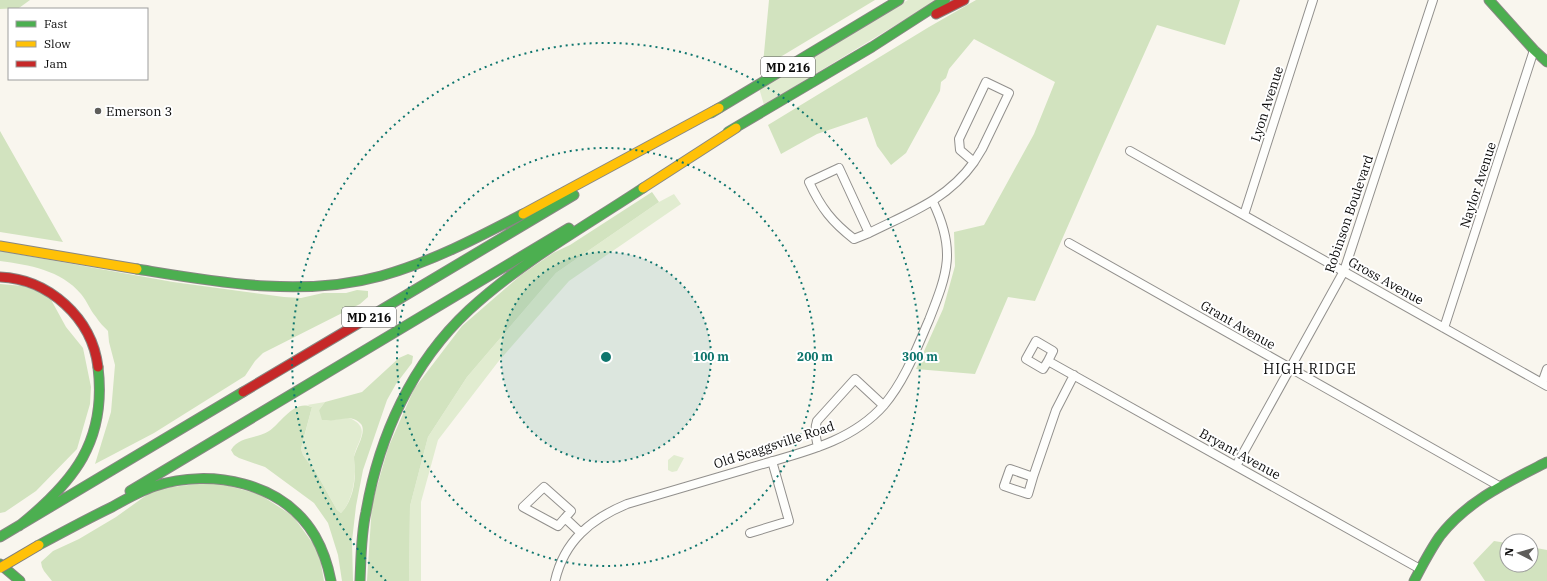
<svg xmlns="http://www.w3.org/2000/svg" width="1547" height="581" font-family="'IBM Plex Serif',serif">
	<rect width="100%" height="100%" fill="#f9f6ee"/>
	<!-- green -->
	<path fill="#e1ecd0" d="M 908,0 L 937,0 L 764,105 L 759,88 Z
		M 674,194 L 681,204 L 569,281 L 498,362 L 438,440 L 421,502 L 421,581 L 409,581 L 410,506 L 428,437 L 467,377 L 556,273 L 659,202 Z
		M 325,402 L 319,410 L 335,420 C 343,418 348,416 355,421 C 370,431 356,443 354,457 C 354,462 355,467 355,472 C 354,486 351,503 341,513 L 337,510 L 317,474 L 303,455 L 301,449 L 312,407 L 307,405 Z
		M 674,455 L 684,458 L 677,471 L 672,472 L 668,470 L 668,460 Z"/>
	<!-- forest -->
	<path fill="#d2e3bf" d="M 0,0 L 30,0 L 19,8 L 0,9 Z
		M 769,0 L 875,0 L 767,65 L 763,64 Z
		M 976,0 L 1240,0 L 1225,45 L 1157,25 L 1099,155 L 1035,301 L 1008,297 L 975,374 L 916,369 L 943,309 L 955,266 L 954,232 L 984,225 L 1034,134 L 1055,82 L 974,39 L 949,69 L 946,78 L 941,82 L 940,91 L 906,153 L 891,165 L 877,146 L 867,117 L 817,134 L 781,154 L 768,125 L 929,27 Z
		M 0,131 L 63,242 L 0,232 Z
		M 652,192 L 659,202 L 556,273 L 467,377 L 428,437 L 410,506 L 409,581 L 367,581 L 372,504 L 388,448 L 414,389 L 462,326 L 521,275 L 553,253 L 570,245 Z
		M 0,251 L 173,282 L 284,297 L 301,298 L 323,293 L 346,293 L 357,290 L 368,291 L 368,297 L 360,304 L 263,353 L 255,361 L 245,376 L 154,433 L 95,464 L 111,412 L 115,365 L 109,342 L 108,331 C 104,327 99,322 96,317 C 90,310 87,301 81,294 C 61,270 29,265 0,261 Z
		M 0,284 L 23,286 L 49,296 L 66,327 L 83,348 L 91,387 L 90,404 L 77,449 L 36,491 L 5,512 L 0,513 Z
		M 408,354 L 413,356 L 412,363 L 396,384 L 387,400 L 363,470 L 356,506 L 352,541 L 353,581 L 342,581 L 338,555 L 328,523 L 314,503 L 265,467 L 239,458 L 234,455 L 231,450 C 239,436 256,439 269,431 C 281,423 294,399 312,407 L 304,437 L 301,449 L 303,455 L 317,474 L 337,510 L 341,513 C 351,503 355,486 355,472 C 355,467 354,462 354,457 C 356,448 367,432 361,424 C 353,415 344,419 335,420 C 331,421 327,420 322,420 L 319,410 L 325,402 L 362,392 L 399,358 Z
		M 214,482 L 259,494 L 293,516 L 319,552 L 324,581 L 52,581 L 44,571 L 42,567 L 41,562 L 53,551 L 79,539 L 116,517 L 155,489 Z
		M 1494,541 L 1507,543 L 1507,565 L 1531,565 L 1531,547 L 1547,550 L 1547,581 L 1485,581 L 1473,563 Z"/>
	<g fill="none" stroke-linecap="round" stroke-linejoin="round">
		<defs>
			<path id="street" d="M 1130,151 L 1547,386
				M 1244,215 L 1313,0
				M 869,233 L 854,239 C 832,222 821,208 809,182 L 839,168 L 869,233 C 909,213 947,200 974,162 L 960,150 L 959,139 L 986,82 L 1009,93 L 982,149 L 974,162
				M 1069,243 L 1499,486
				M 1444,328 L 1534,50
				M 1048,361 L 1043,369 L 1026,359 L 1036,341 L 1053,351 L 1048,361 L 1420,569
				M 1542,383 L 1547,369
				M 818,447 C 816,438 814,430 817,421 L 855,379 L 883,405
				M 1236,466 L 1344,271 L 1433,0
				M 1033,477 L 1028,494 L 1004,486 L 1010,469 L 1033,477 L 1056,410 L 1074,375
				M 565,518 L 558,526 L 523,507 L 544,487 L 571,511 L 565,518 L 581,533
				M 750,533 L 789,521 L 772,461
				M 555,581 C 564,541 591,519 627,504 C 667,492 706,481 746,469 C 794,454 849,445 884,405 C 905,380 916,350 929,320 C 948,272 956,250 933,202"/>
			<path id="fast" d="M 1489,0 L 1534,50 L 1547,62
				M 711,113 L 899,0
				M 728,132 L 872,47 L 945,0
				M 137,269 C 217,282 301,298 381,276 C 431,262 477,238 523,214
				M 376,313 L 574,195
				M 130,491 L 569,228
				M 19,526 C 74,482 107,441 98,367
				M 0,537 L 243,392
				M 39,545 C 63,532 87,519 112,507 C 126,499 140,491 155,486 C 211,468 283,482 315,536 C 323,550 328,565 331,581
				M 0,564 L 20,581
				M 360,581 C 361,558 361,534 366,512 C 379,436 412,363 469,310 C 521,262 584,227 643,188
				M 1414,581 C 1422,566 1430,550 1440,536 C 1467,501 1508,482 1547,462"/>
			<path id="slow" d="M 643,188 L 736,128
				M 523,214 L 719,108
				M 0,246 L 137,269"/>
			<path id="jam" d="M 936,14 L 964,0
				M 0,277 C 49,279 92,318 98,367
				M 243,392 L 376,313"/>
		</defs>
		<!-- street casing -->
		<use href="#street" stroke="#92908d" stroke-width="10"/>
		<!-- fast casing -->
		<use href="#fast" stroke="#888783" stroke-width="11"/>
		<!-- slow casing -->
		<use href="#slow" stroke="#888783" stroke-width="11"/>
		<!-- jam casing -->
		<use href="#jam" stroke="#888783" stroke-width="11"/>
		<!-- street -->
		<use href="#street" stroke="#fefefc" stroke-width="8"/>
		<!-- fast -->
		<use href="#fast" stroke="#4caf50" stroke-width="9"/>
		<!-- slow -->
		<use href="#slow" stroke="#ffc107" stroke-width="9"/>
		<!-- jam -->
		<use href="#jam" stroke="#c62828" stroke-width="9"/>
		<defs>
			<path id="slow-bridge" d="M 0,568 L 39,545"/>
		</defs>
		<!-- slow-bridge casing -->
		<use href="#slow-bridge" stroke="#7f7e7a" stroke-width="11" stroke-linecap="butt"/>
		<!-- slow-bridge -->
		<use href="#slow-bridge" stroke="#ffc107" stroke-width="9"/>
	</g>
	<!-- distance rings -->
	<circle cx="606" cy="357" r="105" fill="#0f766e" fill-opacity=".12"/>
	<g fill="none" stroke="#0f766e" stroke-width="2" stroke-dasharray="2 4">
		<circle cx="606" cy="357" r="105"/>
		<circle cx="606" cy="357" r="209"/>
		<path d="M386 581A314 314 0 1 1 826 581"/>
	</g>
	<!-- markers -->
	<circle fill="#5e5d5a" stroke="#fff" stroke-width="1.5" cx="98" cy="111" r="4"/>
	<g text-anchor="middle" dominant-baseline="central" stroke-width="4" stroke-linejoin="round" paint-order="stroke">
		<!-- shield labels -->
		<g fill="#fff" stroke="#545454" stroke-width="1">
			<rect x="761" y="57" width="54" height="20" rx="3"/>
			<rect x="342" y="307" width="54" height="20" rx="3"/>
		</g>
		<g font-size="12" font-weight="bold" fill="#0a0a0a">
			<text x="788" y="67">MD 216</text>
			<text x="369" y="317">MD 216</text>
		</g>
		<!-- street labels -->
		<g font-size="13" fill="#0a0a0a" stroke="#fff">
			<text transform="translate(1267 104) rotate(-72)">Lyon Avenue</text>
			<text transform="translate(1478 185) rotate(-72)">Naylor Avenue</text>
			<text transform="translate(1349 214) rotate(-71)">Robinson Boulevard</text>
			<text transform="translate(1386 281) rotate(29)">Gross Avenue</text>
			<text transform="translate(1238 325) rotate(30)">Grant Avenue</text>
			<text transform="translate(774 445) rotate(-18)">Old Scaggsville Road</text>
			<text transform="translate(1240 454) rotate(29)">Bryant Avenue</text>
		</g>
		<!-- poi labels -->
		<g font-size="13" fill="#0a0a0a" stroke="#fff" text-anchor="start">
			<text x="106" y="111">Emerson 3</text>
		</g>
		<!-- neighbourhood labels -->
		<g font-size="14" letter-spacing="1" fill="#0a0a0a" stroke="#fff">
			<text x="1310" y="369">HIGH RIDGE</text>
		</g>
	</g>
	<circle cx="606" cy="357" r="6" fill="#0f766e" stroke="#fff" stroke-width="2"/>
	<g font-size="12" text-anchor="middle" font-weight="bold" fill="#0f766e" stroke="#fff" stroke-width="4" stroke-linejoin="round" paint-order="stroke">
		<text x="711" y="361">100 m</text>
		<text x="815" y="361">200 m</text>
		<text x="920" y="361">300 m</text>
	</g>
	<!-- legend -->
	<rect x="8" y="8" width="140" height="72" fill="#ffffff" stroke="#9d9d9d"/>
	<rect x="16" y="21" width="20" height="6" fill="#4caf50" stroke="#9d9d9d"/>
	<text x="44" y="28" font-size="12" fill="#0a0a0a">Fast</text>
	<rect x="16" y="41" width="20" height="6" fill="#ffc107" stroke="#9d9d9d"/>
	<text x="44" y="48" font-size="12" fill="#0a0a0a">Slow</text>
	<rect x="16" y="61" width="20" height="6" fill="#c62828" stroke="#9d9d9d"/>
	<text x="44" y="68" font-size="12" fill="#0a0a0a">Jam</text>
	<!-- north arrow -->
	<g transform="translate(1519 553) rotate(276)"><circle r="19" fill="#ffffff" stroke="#9d9d9d"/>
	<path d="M0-3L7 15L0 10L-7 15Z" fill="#5e5d5a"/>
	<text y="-6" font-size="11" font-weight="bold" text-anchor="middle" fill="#0a0a0a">N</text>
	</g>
</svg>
